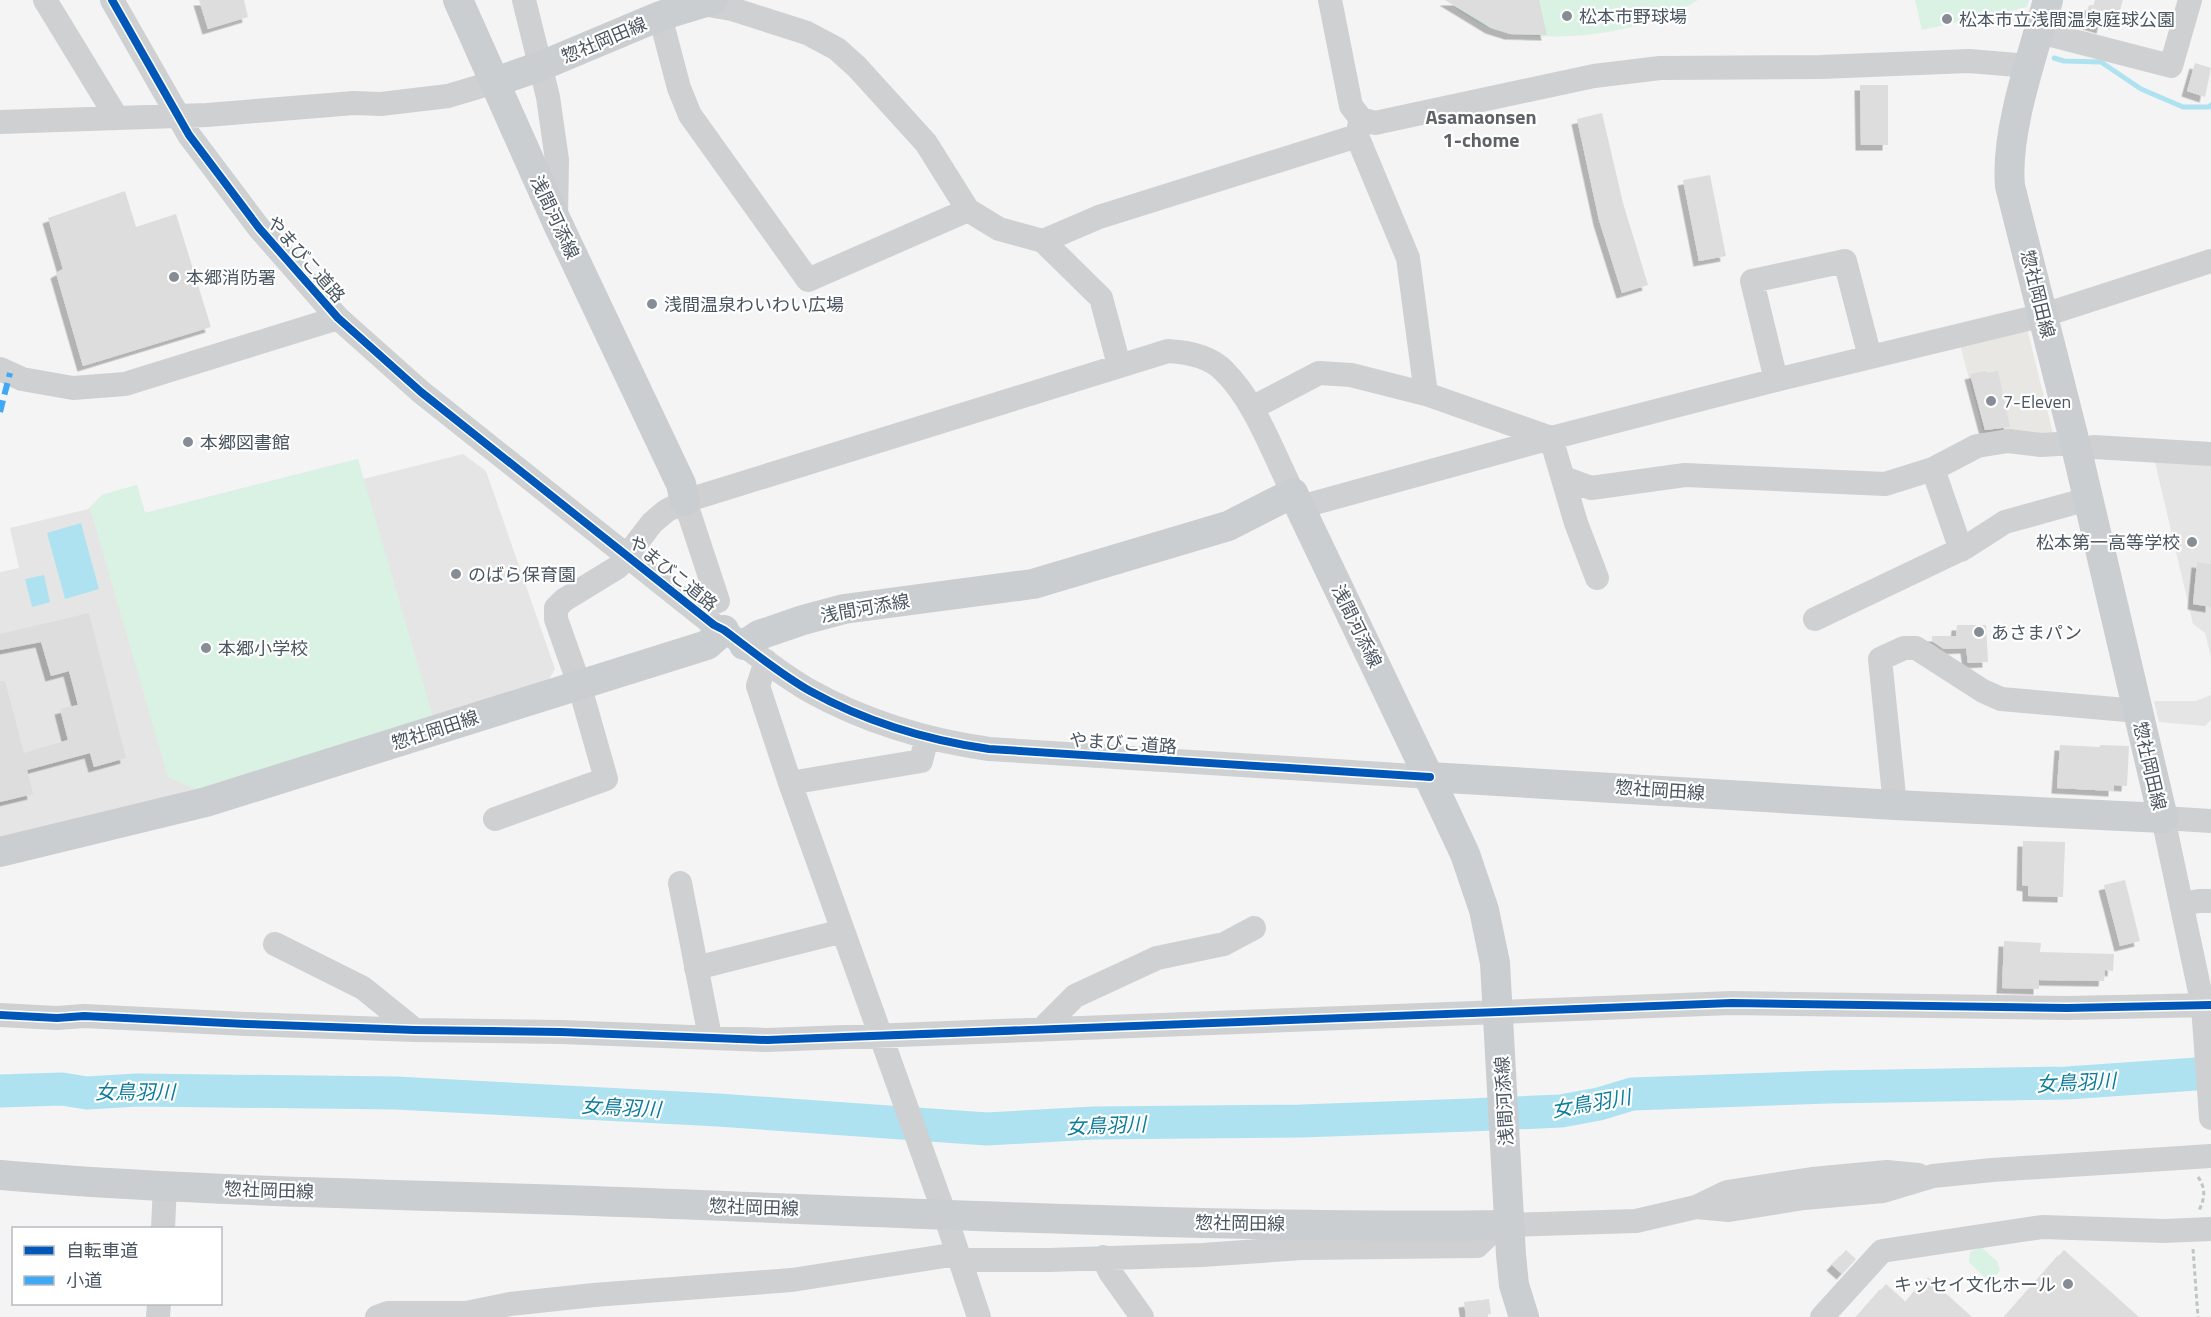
<svg xmlns="http://www.w3.org/2000/svg" width="2211" height="1317" font-family="'Titillium Web','Noto Sans JP',sans-serif">
	<defs>
		<filter id="shadow"><feDropShadow dx="-5.5" dy="5.5" stdDeviation="0" flood-color="#0004"/></filter>
	</defs>
	<rect width="100%" height="100%" fill="#f4f4f4"/>
	<!-- commercial -->
	<path fill="#e8e7e3" d="M 2027,328 L 2055,442 L 1985,440 L 1960,345 Z"/>
	<!-- education -->
	<path fill="#e6e5e6" d="M 463,454 L 486,471 L 555,669 L 544,688 L 0,847 L 0,572 L 19,568 L 10,528 L 88,509 L 102,495 L 137,485 L 145,513 L 358,459 L 363,479 Z
		M 2154,458 L 2211,460 L 2211,657 L 2205,633 L 2193,624 Z
		M 2211,695 L 2211,720 L 2205,726 L 2159,722 L 2154,701 L 2196,701 Z"/>
	<!-- green -->
	<path fill="#d9f2e3" d="M 1447,0 L 1698,0 C 1648,32 1569,42 1511,34 C 1489,31 1463,16 1447,0 Z
		M 1915,0 L 2029,0 L 2027,7 L 1922,30 Z
		M 358,459 L 435,724 L 206,794 L 168,777 L 90,508 L 102,495 L 137,485 L 145,513 Z
		M 1981,1247 L 1997,1261 L 2000,1270 L 1995,1277 L 1985,1278 L 1969,1262 L 1970,1252 Z"/>
	<!-- water -->
	<path fill="#aee2f0" d="M 81,523 L 99,589 L 65,599 L 47,533 Z
		M 44,575 L 50,602 L 32,607 L 25,579 Z"/>
	<g fill="none" stroke-linecap="round" stroke-linejoin="round">
		<!-- stream -->
		<path stroke="#aee2f0" stroke-width="5" d="M 2054,58 L 2064,61 L 2101,62 L 2141,89 L 2183,107 L 2209,107 L 2211,105"/>
		<!-- river -->
		<path stroke="#aee2f0" stroke-width="33" d="M 0,1091 L 62,1089 L 87,1093 L 137,1090 L 396,1093 L 718,1110 L 987,1129 L 1094,1123 L 1301,1121 L 1470,1115 L 1561,1111 L 1599,1104 L 1632,1094 L 1828,1087 L 2067,1083 L 2211,1073"/>
	</g>
	<!-- building -->
	<path fill="#ddddde" filter="url(#shadow)" d="M 199,0 L 244,0 L 248,17 L 208,29 Z
		M 1445,0 L 1539,0 L 1547,35 L 1510,34 L 1491,28 Z
		M 2095,0 L 2123,0 L 2116,24 L 2104,20 L 2102,28 L 2085,23 L 2090,5 L 2093,6 Z
		M 2195,63 L 2211,68 L 2205,97 L 2187,91 Z
		M 1860,85 L 1888,85 L 1888,145 L 1861,145 Z
		M 1602,113 L 1623,203 L 1648,285 L 1622,293 L 1599,220 L 1577,119 Z
		M 1710,175 L 1726,256 L 1699,261 L 1683,180 Z
		M 125,191 L 136,227 L 176,214 L 211,327 L 83,366 L 56,273 L 63,269 L 48,218 Z
		M 1985,371 L 1988,373 L 1998,371 L 2010,427 L 1985,430 L 1970,374 Z
		M 2197,562 L 2211,564 L 2211,607 L 2193,604 Z
		M 89,613 L 126,758 L 94,767 L 90,753 L 27,770 L 33,794 L 0,802 L 0,681 L 5,681 L 24,753 L 68,740 L 60,709 L 78,705 L 69,671 L 51,676 L 41,642 L 0,650 L 0,634 Z
		M 1957,625 L 1986,625 L 1988,662 L 1968,663 L 1966,648 L 1944,649 L 1932,641 L 1932,636 L 1956,636 Z
		M 2060,745 L 2100,747 L 2100,745 L 2129,746 L 2127,786 L 2114,785 L 2114,791 L 2057,788 Z
		M 2023,841 L 2065,842 L 2063,897 L 2028,896 L 2028,886 L 2022,885 Z
		M 2125,880 L 2140,941 L 2120,946 L 2104,885 Z
		M 2004,941 L 2041,943 L 2040,952 L 2114,954 L 2113,971 L 2105,970 L 2104,981 L 2039,980 L 2039,989 L 2002,988 Z
		M 1846,1250 L 1856,1259 L 1842,1274 L 1832,1265 Z
		M 2064,1250 L 2139,1317 L 2005,1317 Z
		M 1928,1277 L 1972,1317 L 1857,1317 L 1886,1284 L 1906,1302 Z
		M 1489,1299 L 1491,1314 L 1488,1314 L 1488,1317 L 1466,1317 L 1464,1302 Z"/>
	<g fill="none" stroke-linecap="round" stroke-linejoin="round">
		<!-- path -->
		<path stroke="#bcc7c4" stroke-width="3" stroke-dasharray="4.5 3" stroke-linecap="butt" d="M 2198,1177 C 2206,1188 2205,1199 2199,1210
			M 2193,1249 L 2198,1317"/>
		<!-- minor -->
		<path stroke="#ced0d2" stroke-width="24" d="M 45,0 L 117,118
			M 112,0 L 189,135 L 259,228 L 338,318 L 421,392 L 714,625 L 724,630 C 752,651 780,674 810,691 C 866,722 926,740 989,749 L 1430,777
			M 524,0 L 548,97 L 557,160 L 556,216
			M 699,0 L 702,4 L 732,9 L 807,33 L 837,49 L 857,67 L 926,143 L 968,210 L 999,229 L 1043,241 L 1101,298 L 1119,365
			M 1330,0 L 1351,106 L 1361,119 L 1375,123 L 1594,76 L 1660,68 L 1821,67 L 1969,61 L 2029,66
			M 660,16 L 679,88 L 690,115 L 808,280 L 968,210
			M 2039,32 L 2171,66 L 2190,0
			M 0,122 L 207,115 L 354,103 L 381,104 L 448,96 L 495,82
			M 1360,123 L 1357,136 L 1408,258 L 1426,394
			M 1043,241 L 1099,217 L 1357,136
			M 0,369 L 22,379 L 73,388 L 125,384 L 338,318
			M 1776,380 L 1752,281 L 1845,261 L 1870,357
			M 1252,408 L 1319,373 L 1351,375 L 1426,394 L 1551,438 L 1576,523 L 1597,578
			M 2077,451 L 2094,447 L 2211,454
			M 1933,469 L 1961,550
			M 1564,478 L 1591,488 L 1685,475 L 1885,484 L 1933,469 L 1977,446 L 2008,441 L 2041,445 L 2075,443
			M 685,501 L 718,601
			M 1300,507 L 1551,438 L 1776,380 L 2044,315 L 2211,261
			M 1815,619 L 1966,547 L 2005,522 L 2088,499
			M 766,661 L 758,686 L 790,783 L 945,1215 L 979,1317
			M 790,783 L 921,761 L 927,737
			M 1895,805 L 1880,659 L 1904,648 L 1916,648 L 1983,691 L 2001,699 L 2138,711
			M 495,819 L 606,779 L 579,684 L 556,619 L 556,608 L 564,600 L 618,567 L 652,523 L 666,511 L 685,501 L 1168,351 C 1187,352 1210,356 1224,371 C 1255,401 1274,455 1293,493
			M 2211,821 L 2163,818 L 2203,1006 L 2211,1118
			M 680,883 L 710,1037
			M 2183,904 L 2199,901 L 2211,901
			M 275,944 L 363,988 L 415,1030
			M 696,968 L 843,931
			M 0,1015 L 57,1018 L 84,1016 L 246,1024 L 415,1030 L 561,1032 L 767,1040 L 1732,1003 L 2067,1008 L 2211,1005
			M 1041,1030 L 1075,996 L 1157,958 L 1224,944 L 1254,928
			M 1696,1207 L 1729,1210 L 1804,1198 L 1883,1191 L 1933,1176 L 1992,1170 L 2211,1156
			M 1509,1225 L 1636,1221 L 1696,1207 L 1727,1192 L 1812,1179 L 1887,1172 L 1918,1175
			M 163,1228 L 165,1186
			M 1103,1257 L 1110,1272 L 1142,1317
			M 959,1260 L 1049,1260 L 1202,1255 L 1302,1248 L 1477,1246 L 1498,1226
			M 158,1317 L 159,1304
			M 377,1317 L 388,1313 L 466,1313 L 510,1304 L 594,1295 L 792,1280 L 957,1254
			M 1822,1317 L 1882,1251 L 2042,1227 L 2164,1231 L 2211,1229"/>
		<!-- major -->
		<path stroke="#caced1" stroke-width="30" d="M 458,0 L 556,220 L 681,484 L 685,501
			M 495,82 L 541,66 L 660,16 L 713,0
			M 744,645 L 759,635 L 803,620 L 844,609 L 1033,584 L 1228,526 L 1293,493 L 1443,807 L 1465,854 L 1484,910 L 1495,963 L 1511,1255 L 1514,1285 L 1524,1317
			M 1430,777 L 1895,805 L 2163,818 L 2077,451 L 2010,186 C 2005,131 2033,54 2048,0
			M 0,852 L 206,802 L 707,645 L 724,630
			M 0,1175 C 206,1193 415,1194 622,1202 C 917,1213 1213,1229 1509,1225"/>
		<!-- quiet -->
		<path stroke="#3fa9f5" stroke-width="6" stroke-dasharray="12 6" stroke-linecap="butt" d="M 0,412 L 10,373"/>
		<defs>
			<path id="cycleway" d="M 112,0 L 189,135 L 259,228 L 338,318 L 421,392 L 714,625 L 724,630 C 752,651 780,674 810,691 C 866,722 926,740 989,749 L 1430,777
				M 0,1015 L 57,1018 L 84,1016 L 246,1024 L 415,1030 L 561,1032 L 767,1040 L 1732,1003 L 2067,1008 L 2211,1005"/>
		</defs>
		<!-- cycleway casing -->
		<use href="#cycleway" stroke="#fff" stroke-width="11"/>
		<!-- cycleway -->
		<use href="#cycleway" stroke="#0057b8" stroke-width="8"/>
	</g>
	<!-- markers -->
	<g fill="#868d94" stroke="#fff" stroke-width="2">
		<circle cx="1567" cy="16" r="6"/>
		<circle cx="1947" cy="19" r="6"/>
		<circle cx="174" cy="277" r="6"/>
		<circle cx="652" cy="304" r="6"/>
		<circle cx="1991" cy="401" r="6"/>
		<circle cx="188" cy="442" r="6"/>
		<circle cx="2192" cy="542" r="6"/>
		<circle cx="456" cy="574" r="6"/>
		<circle cx="1979" cy="632" r="6"/>
		<circle cx="206" cy="648" r="6"/>
		<circle cx="2068" cy="1284" r="6"/>
	</g>
	<g text-anchor="middle" dominant-baseline="central" stroke-width="4.5" stroke-linejoin="round" paint-order="stroke">
		<!-- poi labels -->
		<g font-size="18" fill="#4a5661" stroke="#fff" text-anchor="start">
			<text x="1579" y="16">松本市野球場</text>
			<text x="1959" y="19">松本市立浅間温泉庭球公園</text>
			<text x="186" y="277">本郷消防署</text>
			<text x="664" y="304">浅間温泉わいわい広場</text>
			<text x="2003" y="401">7-Eleven</text>
			<text x="200" y="442">本郷図書館</text>
			<text x="2180" y="542" text-anchor="end">松本第一高等学校</text>
			<text x="468" y="574">のばら保育園</text>
			<text x="1991" y="632">あさまパン</text>
			<text x="218" y="648">本郷小学校</text>
			<text x="2056" y="1284" text-anchor="end">キッセイ文化ホール</text>
		</g>
		<!-- street labels -->
		<g font-size="18" fill="#4a5661" stroke="#fff">
			<text transform="translate(604 40) rotate(-23)">惣社岡田線</text>
			<text transform="translate(555 217) rotate(65)">浅間河添線</text>
			<text transform="translate(306 259) rotate(49)">やまびこ道路</text>
			<text transform="translate(2038 294) rotate(76)">惣社岡田線</text>
			<text transform="translate(673 573) rotate(39)">やまびこ道路</text>
			<text transform="translate(865 608) rotate(-10)">浅間河添線</text>
			<text transform="translate(1357 626) rotate(64)">浅間河添線</text>
			<text transform="translate(435 730) rotate(-18)">惣社岡田線</text>
			<text transform="translate(1123 743) rotate(4)">やまびこ道路</text>
			<text transform="translate(2150 766) rotate(77)">惣社岡田線</text>
			<text transform="translate(1660 790) rotate(4)">惣社岡田線</text>
			<text transform="translate(1504 1101) rotate(-93)">浅間河添線</text>
			<text transform="translate(269 1190) rotate(2)">惣社岡田線</text>
			<text transform="translate(754 1207) rotate(2)">惣社岡田線</text>
			<text transform="translate(1240 1223) rotate(1)">惣社岡田線</text>
		</g>
		<!-- neighbourhood labels -->
		<g font-size="20" font-weight="bold" fill="#5f6368" stroke="#fff">
			<text x="1481" y="116">Asamaonsen<tspan x="1481" dy="23">1-chome</tspan></text>
		</g>
		<!-- water labels -->
		<g font-size="20" font-style="italic" fill="#0c7c9b" stroke="#fff">
			<text transform="translate(2076 1082) rotate(-3)">女鳥羽川</text>
			<text x="135" y="1091">女鳥羽川</text>
			<text transform="translate(1591 1103) rotate(-10)">女鳥羽川</text>
			<text transform="translate(621 1107) rotate(3)">女鳥羽川</text>
			<text transform="translate(1106 1125) rotate(-2)">女鳥羽川</text>
		</g>
	</g>
	<!-- legend -->
	<rect x="12" y="1227" width="210" height="78" fill="#ffffff" stroke="#b7bbc0" stroke-width="1.5"/>
	<rect x="24" y="1246" width="30" height="9" fill="#0057b8" stroke="#b7bbc0" stroke-width="1.5"/>
	<text x="66" y="1257" font-size="18" fill="#4a5661">自転車道</text>
	<rect x="24" y="1276" width="30" height="9" fill="#3fa9f5" stroke="#b7bbc0" stroke-width="1.5"/>
	<text x="66" y="1287" font-size="18" fill="#4a5661">小道</text>
</svg>
